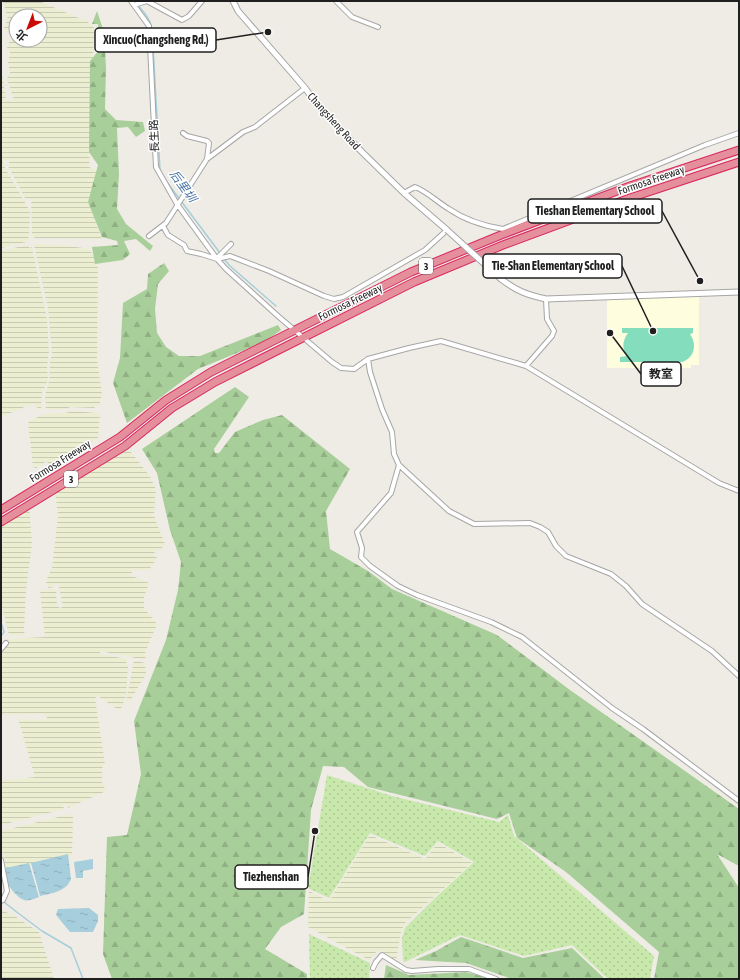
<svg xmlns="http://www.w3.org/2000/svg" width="740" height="980" font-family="'Asap Condensed','Noto Sans TC',sans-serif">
	<defs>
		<pattern id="farmland-rules" width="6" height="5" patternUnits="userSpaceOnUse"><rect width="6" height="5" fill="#ebeed1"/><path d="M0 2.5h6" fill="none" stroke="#c9ccb3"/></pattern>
		<pattern id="grass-dots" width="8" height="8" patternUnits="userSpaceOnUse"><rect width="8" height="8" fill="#c8e8ac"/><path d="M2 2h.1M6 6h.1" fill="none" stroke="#abc794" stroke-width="1.8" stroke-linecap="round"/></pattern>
		<pattern id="forest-firs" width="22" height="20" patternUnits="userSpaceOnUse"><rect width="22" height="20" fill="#a8ce9a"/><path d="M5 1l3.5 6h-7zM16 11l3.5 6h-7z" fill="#90b084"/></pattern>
		<pattern id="water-ripples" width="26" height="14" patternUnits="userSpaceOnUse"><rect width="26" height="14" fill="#a6cedc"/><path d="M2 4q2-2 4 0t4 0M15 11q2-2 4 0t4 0" fill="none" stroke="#8eb0bc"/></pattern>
	</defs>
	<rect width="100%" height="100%" fill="#efece5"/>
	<!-- education -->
	<path fill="#fefedf" d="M 607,297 L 699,297 L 699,365 L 691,365 L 691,368 L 607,368 Z"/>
	<!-- farmland -->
	<path fill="url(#farmland-rules)" fill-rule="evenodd" d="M 3,1 L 39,1 L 88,22 L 94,28 L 92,84 L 88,84 L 88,87 L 92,87 L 89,167 L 100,172 L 91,205 L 97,226 L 102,239 L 35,238 L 32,236 L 31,199 L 25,198 L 8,166 L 10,159 L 5,160 L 3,162 L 5,168 L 30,211 L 29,234 L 28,240 L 26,242 L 1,248 L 1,66 L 6,101 L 14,100 L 7,79 L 10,73 L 8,63 L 10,53 L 7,47 L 12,35 L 4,28 L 8,19 ZM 16,16 L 40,16 L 40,40 L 16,40 Z
		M 36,244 L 61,245 L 90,249 L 98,266 L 97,359 L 102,394 L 100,403 L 94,408 L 70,407 L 67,409 L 46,409 L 45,395 L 49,381 L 50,363 L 52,353 L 48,309 L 34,245 Z
		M 27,245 L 30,248 L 32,247 L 47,319 L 49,352 L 47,367 L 48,380 L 42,393 L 41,409 L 39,410 L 34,403 L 3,416 L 1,415 L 1,251 Z
		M 74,411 L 96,413 L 100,415 L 98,438 L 49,466 L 47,461 L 36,468 L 33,467 L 28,423 L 30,421 L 44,414 L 65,413 Z
		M 127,447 L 149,475 L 156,489 L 154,515 L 158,527 L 165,544 L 160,551 L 158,549 L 153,554 L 157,558 L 149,570 L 133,570 L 130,575 L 149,583 L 144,597 L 144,608 L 157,624 L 145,653 L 146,660 L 100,651 L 100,654 L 127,659 L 126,665 L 128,667 L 126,696 L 120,711 L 98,696 L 95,698 L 105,764 L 100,771 L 102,772 L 102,782 L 106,791 L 68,808 L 66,803 L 63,805 L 64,809 L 1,825 L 1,781 L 35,777 L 18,719 L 46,720 L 47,717 L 43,714 L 1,715 L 1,650 L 7,639 L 45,637 L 40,591 L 56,589 L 57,606 L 60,608 L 63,607 L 59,587 L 57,584 L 54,584 L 54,587 L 48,588 L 46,581 L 52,568 L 58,517 L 55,489 Z
		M 29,504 L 32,544 L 26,590 L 24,631 L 25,635 L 9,635 L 1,603 L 1,564 L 3,534 L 1,530 L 1,522 Z
		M 134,660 L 145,663 L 146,674 L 130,701 L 126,702 Z
		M 71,814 L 73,816 L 72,856 L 10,871 L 7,871 L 1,846 L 1,831 Z
		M 370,835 L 425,859 L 438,843 L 472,863 L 405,923 L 401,932 L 396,960 L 378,950 L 369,960 L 308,927 L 309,891 L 329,901 Z
		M 1,910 L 13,915 L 39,932 L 54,979 L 1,979 Z"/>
	<!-- grass -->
	<path fill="url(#grass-dots)" d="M 327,775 L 392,796 L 499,822 L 508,815 L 514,836 L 654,956 L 650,979 L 608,979 L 572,945 L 524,956 L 460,935 L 405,962 L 403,961 L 402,938 L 405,928 L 432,901 L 474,862 L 438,841 L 425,856 L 370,833 L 329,898 L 308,888 Z
		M 309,934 L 370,963 L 369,979 L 310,979 Z"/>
	<!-- forest -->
	<path fill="url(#forest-firs)" d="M 97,11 L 104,32 L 106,68 L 105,109 L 116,120 L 143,122 L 145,131 L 136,137 L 128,127 L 117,128 L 119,174 L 117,209 L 126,224 L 153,246 L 150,251 L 136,239 L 124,241 L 130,254 L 123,260 L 95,264 L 92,247 L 118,245 L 117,241 L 102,237 L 88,202 L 98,165 L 89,152 L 90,61 L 100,49 L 98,24 L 92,24 Z
		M 164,263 L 169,271 L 158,284 L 155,309 L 157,333 L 166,347 L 179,356 L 200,356 L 278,325 L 281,330 L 264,342 L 198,369 L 127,423 L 113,383 L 120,358 L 123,303 L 147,289 L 148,274 Z
		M 235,387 L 249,397 L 214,449 L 215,453 L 219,453 L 235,432 L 263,420 L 282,415 L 350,469 L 326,511 L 330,549 L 368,571 L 392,589 L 497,635 L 570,690 L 739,809 L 739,866 L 717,854 L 739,888 L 739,979 L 654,979 L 659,952 L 566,872 L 517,838 L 509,813 L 497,819 L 368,787 L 344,767 L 323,766 L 311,810 L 304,914 L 281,927 L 265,949 L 307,974 L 307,979 L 112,979 L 103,954 L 107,837 L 127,835 L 141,774 L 134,721 L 166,640 L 178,590 L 181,562 L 170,530 L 157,473 L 142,449 Z
		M 461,937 L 523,958 L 572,948 L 605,979 L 512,979 L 466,963 L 415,960 L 436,951 Z
		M 386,965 L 409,975 L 466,972 L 480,976 L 486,979 L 384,979 Z"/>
	<!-- pitch -->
	<path fill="#84ddbd" d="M 622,328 L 693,328 L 693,333 L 690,334 C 697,344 695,358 682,362 L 620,362 L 620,357 L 627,356 C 622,349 622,341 628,333 L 622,333 Z"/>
	<!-- water -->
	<path fill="url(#water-ripples)" d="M 68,854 L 71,879 C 66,892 52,893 40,896 L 31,863 Z
		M 93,859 L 93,869 L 83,871 L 83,878 L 76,878 L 74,862 Z
		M 29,863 L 39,897 C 35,898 29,902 24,900 C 13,895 3,880 6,868 Z
		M 89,908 L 98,915 L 98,921 L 93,932 L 70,932 L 56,915 L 58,909 Z"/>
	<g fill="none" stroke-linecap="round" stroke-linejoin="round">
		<!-- stream -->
		<path stroke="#a6cedc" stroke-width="1.5" d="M 134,1 C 142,10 150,17 152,29 L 160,170
			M 166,181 L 220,253
			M 224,259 L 230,266 L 276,306
			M 1,622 L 4,632 L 1,636
			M 1,892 L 4,902 L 18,913 L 42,931 L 71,948 L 83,979"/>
		<defs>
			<path id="minor" d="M 131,1 L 149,26 L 156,167 L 177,204 L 217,259 L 226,269 L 279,317 L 332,362 L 341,368 L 354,369 L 368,359 L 409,348 L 441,341 L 526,366 L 719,483 L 739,491
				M 336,1 L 352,17 L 378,27
				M 134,5 L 147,1 L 182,20 L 189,16 L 202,1
				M 183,133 L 187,136 L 207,141 L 209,143 L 207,159
				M 404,193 L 415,187 C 428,192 437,202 449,209 C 465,220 484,226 503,229 L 705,145 L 739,133
				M 163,226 L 168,235 L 184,245 L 187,251 L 201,254 L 217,259 L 230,256 L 269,271 L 324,296 L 334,299 L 343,297 L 425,250 L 447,230
				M 149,236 L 166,223 L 207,159 L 243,132 L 255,127 L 305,88
				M 217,258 L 231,244
				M 368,359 L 370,372 L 382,409 L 392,432 L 394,454 L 399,465 L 391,493 L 357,532 L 362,548 L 361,557 L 370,566 L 398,586 L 417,595 L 491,622 L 522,637 L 612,708 L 643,729 L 739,801
				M 526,366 L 552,336 L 554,331 L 547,319 L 546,299
				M 399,465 L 449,511 L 474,524 L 530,523 L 540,527 L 548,532 L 556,546 L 566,556 L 611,574 L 626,586 L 642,604 L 712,651 L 739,676
				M 1,649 L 6,643
				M 1,860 L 7,891 L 3,900 L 1,901
				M 373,968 L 376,962 L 382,955 L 406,970 L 412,971 L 438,969 L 469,969 L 496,979"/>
			<path id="tertiary" d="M 233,1 L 238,11 L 305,88 L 319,107 L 362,152 L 404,193 L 447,230
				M 501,279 C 517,291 527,295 546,299 L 739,292"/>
			<path id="motorway" d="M 1,510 L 120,437 L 166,400 L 211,372 L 411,272 L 501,235 L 630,186 L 739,150
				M 1,522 L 125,446 L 172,408 L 215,382 L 414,282 L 503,245 L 630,198 L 739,162"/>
		</defs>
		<!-- minor casing -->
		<use href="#minor" stroke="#a6a6a6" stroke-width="6"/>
		<!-- tertiary casing -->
		<use href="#tertiary" stroke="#a6a6a6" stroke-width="7"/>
		<!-- motorway casing -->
		<use href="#motorway" stroke="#d8285f" stroke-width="9"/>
		<!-- minor -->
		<use href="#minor" stroke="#fff" stroke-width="4"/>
		<!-- tertiary -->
		<use href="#tertiary" stroke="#fff" stroke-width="5"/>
		<!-- motorway -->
		<use href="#motorway" stroke="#e58e9c" stroke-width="7"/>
		<defs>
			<path id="tertiary-bridge" d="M 447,230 L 501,279"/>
		</defs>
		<!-- tertiary-bridge casing -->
		<use href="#tertiary-bridge" stroke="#a6a6a6" stroke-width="7" stroke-linecap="butt"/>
		<!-- tertiary-bridge -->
		<use href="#tertiary-bridge" stroke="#fff" stroke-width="5"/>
	</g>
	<g text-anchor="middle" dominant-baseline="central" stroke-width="3" stroke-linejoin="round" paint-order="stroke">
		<!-- shield labels -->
		<g fill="#fff" stroke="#626262" stroke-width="1">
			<rect x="419" y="258" width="14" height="16" rx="3"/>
			<rect x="64" y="471" width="14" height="16" rx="3"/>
		</g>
		<g font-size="10" font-weight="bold" fill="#1f1f1f">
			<text x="426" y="266">3</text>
			<text x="71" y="479">3</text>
		</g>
		<!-- street labels -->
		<g font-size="11" fill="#1f1f1f" stroke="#fff">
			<text transform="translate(334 121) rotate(48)">Changsheng Road</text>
			<text transform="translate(154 136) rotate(-93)">長生路</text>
			<text transform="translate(651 180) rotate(-19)">Formosa Freeway</text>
			<text transform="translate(350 302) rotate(-26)">Formosa Freeway</text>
			<text transform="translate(60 461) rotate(-32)">Formosa Freeway</text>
		</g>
		<!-- water labels -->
		<g font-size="12" font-style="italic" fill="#4975a5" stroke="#fff">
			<text transform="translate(183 186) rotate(54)">后里圳</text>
		</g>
	</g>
	<!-- callouts -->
	<path fill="none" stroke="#1f1f1f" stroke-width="1.5" d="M268 32L216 40M700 281L662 211M653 331L622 266M610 333L641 374M315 831L308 877"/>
	<g fill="#1f1f1f" stroke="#fff" stroke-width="1.5">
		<circle cx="268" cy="32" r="4"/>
		<circle cx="700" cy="281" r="4"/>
		<circle cx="653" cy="331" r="4"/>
		<circle cx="610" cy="333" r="4"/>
		<circle cx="315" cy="831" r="4"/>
	</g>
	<g fill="#fff" stroke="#1f1f1f" stroke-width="1.5">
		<rect x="95" y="28" width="121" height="24" rx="4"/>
		<rect x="528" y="199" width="134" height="24" rx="4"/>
		<rect x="483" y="254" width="139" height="24" rx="4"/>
		<rect x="641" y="362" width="40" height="24" rx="4"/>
		<rect x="235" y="865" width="73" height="24" rx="4"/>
	</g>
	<g font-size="12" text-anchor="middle" font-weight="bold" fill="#1f1f1f">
		<text x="156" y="44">Xincuo(Changsheng Rd.)</text>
		<text x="595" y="215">Tieshan Elementary School</text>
		<text x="553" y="270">Tie-Shan Elementary School</text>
		<text x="661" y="378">教室</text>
		<text x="271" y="881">Tiezhenshan</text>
	</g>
	<!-- border -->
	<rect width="740" height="980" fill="none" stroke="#1f1f1f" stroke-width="4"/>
	<!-- north arrow -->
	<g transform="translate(28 28) rotate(222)"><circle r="19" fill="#ffffff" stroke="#a5a5a5"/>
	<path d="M0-3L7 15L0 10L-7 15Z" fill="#c90904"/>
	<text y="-6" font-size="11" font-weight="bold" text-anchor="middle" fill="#1f1f1f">北</text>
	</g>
</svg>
